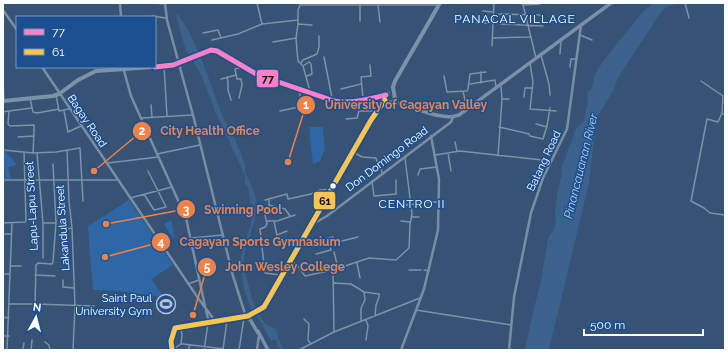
<svg xmlns="http://www.w3.org/2000/svg" width="728" height="353" font-family="Raleway,sans-serif">
	<rect width="100%" height="100%" fill="#365274"/>
	<!-- green -->
	<path fill="#2f66a5" d="M 309,127 L 323,127 L 325,150 L 324,151 L 320,161 L 313,164 Z
		M 3,151 L 5,151 L 16,164 L 14,166 L 8,167 L 11,179 L 6,179 L 3,161 Z
		M 129,200 L 173,265 L 151,279 L 164,297 L 119,291 L 93,290 L 90,256 L 88,226 Z
		M 171,220 L 175,238 L 173,238 L 164,224 Z"/>
	<!-- water -->
	<path fill="#3b618d" d="M 653,3 L 680,3 L 666,7 L 659,15 L 618,78 L 613,91 L 599,114 L 596,123 L 589,183 L 549,350 L 525,350 L 534,308 L 541,281 L 548,238 L 554,229 L 556,220 L 555,214 L 557,195 L 560,180 L 562,176 L 562,167 L 576,129 L 584,120 L 588,102 L 587,93 L 592,88 L 595,74 L 598,69 L 607,56 L 642,13 Z
		M 177,19 L 182,20 C 202,51 210,87 225,121 C 228,126 232,131 234,137 C 238,146 242,156 245,165 C 245,167 245,169 245,171 C 248,181 256,191 256,202 L 252,204 L 250,203 L 248,186 L 245,184 L 245,176 L 216,113 L 201,75 L 185,48 Z
		M 245,272 L 253,302 L 265,324 L 276,329 L 279,339 L 271,341 L 257,316 L 251,309 L 243,286 L 242,273 Z"/>
	<g fill="none" stroke-linecap="round" stroke-linejoin="round">
		<!-- river -->
		<path stroke="#3b618d" stroke-width="3" d="M 178,16 L 180,22
			M 244,275 C 243,270 241,265 242,260 C 244,239 259,221 253,199
			M 276,337 L 282,350"/>
		<!-- street -->
		<path stroke="#7d92a8" stroke-width="1.5" d="M 154,3 L 165,4
			M 257,3 L 262,24
			M 513,3 L 521,3
			M 521,3 L 523,5 L 536,58
			M 685,3 L 689,18
			M 378,5 L 380,22
			M 524,5 L 540,4
			M 360,6 L 360,21
			M 483,11 L 493,12
			M 499,14 L 543,15
			M 152,16 L 166,18
			M 499,22 L 500,24 L 543,26
			M 477,23 L 493,23
			M 298,24 L 312,25
			M 203,33 L 218,30 L 221,38
			M 580,35 L 592,40
			M 492,38 L 530,37
			M 212,40 L 238,34 L 262,24 L 298,20
			M 273,42 L 296,38
			M 492,46 L 494,3
			M 560,54 L 561,40
			M 541,55 L 549,84 L 550,95
			M 324,57 L 332,98
			M 301,63 L 303,60 L 317,54 L 319,47 L 319,36
			M 530,63 L 533,82 L 530,109 L 556,111
			M 164,66 L 167,116
			M 303,66 L 309,62 L 311,64 L 312,74 L 307,76
			M 570,67 L 571,59 L 575,59
			M 481,72 L 481,83
			M 444,76 L 447,92 L 467,91 L 468,89 L 470,74 L 486,72
			M 227,77 L 228,82 L 228,90 L 231,100
			M 221,79 L 236,75
			M 701,81 L 723,96 L 722,113 L 725,115
			M 3,83 L 4,99
			M 470,84 L 495,80 L 496,87
			M 341,89 L 361,84
			M 299,91 L 305,115
			M 310,91 L 303,66 L 298,61 L 297,51 L 296,38 L 298,24 L 298,10 L 300,5 L 438,5
			M 463,91 L 467,109
			M 56,95 L 59,111 L 69,109
			M 524,97 L 525,88 L 532,88
			M 30,98 L 32,108
			M 239,98 L 242,85 L 241,79 L 237,79 L 235,69 L 243,67
			M 363,98 L 361,77 L 371,76 L 370,65
			M 502,99 L 509,99
			M 151,105 L 152,117
			M 32,108 L 9,111 L 8,124 L 10,126 L 34,125 L 34,133 L 33,153
			M 32,108 L 33,112 L 37,113 L 59,109
			M 64,111 L 68,132 L 81,126
			M 280,111 L 303,106
			M 3,112 L 9,111
			M 722,113 L 718,122 L 707,119 L 691,201 L 704,208 L 710,213 L 725,215
			M 142,118 L 192,115
			M 346,119 L 357,118 L 359,111 L 376,111
			M 536,124 L 547,127
			M 499,127 L 529,134 L 530,136 L 543,139 L 547,126 L 550,108
			M 18,137 L 34,136
			M 455,142 L 457,151
			M 3,150 L 33,153 L 56,152 L 80,148 L 83,201
			M 67,150 L 69,201 L 72,228 L 75,306 L 73,350
			M 353,152 L 362,157 L 376,158 L 378,165 L 381,168 L 382,173
			M 37,153 L 43,223 L 43,258
			M 448,153 L 451,171
			M 157,154 L 200,145
			M 435,155 L 460,151 L 551,161
			M 498,156 L 502,99 L 501,86
			M 108,163 L 158,157
			M 418,175 L 420,169 L 437,167
			M 3,181 L 5,180 L 117,180
			M 372,181 L 374,196 L 396,194 L 396,180
			M 144,194 L 154,210 L 166,207 L 148,171
			M 130,198 L 172,187
			M 269,199 L 269,207 L 265,215 L 267,224 L 265,227 L 260,229 L 265,273 L 280,275
			M 265,200 L 287,194 L 288,199 L 311,194 L 320,190 L 332,189
			M 269,205 L 285,209 L 290,216
			M 399,206 L 429,202 L 439,202
			M 412,217 L 419,217
			M 267,221 L 277,221 L 295,215
			M 274,221 L 279,246
			M 401,221 L 410,222
			M 3,223 L 25,222 L 26,221 L 24,152
			M 43,223 L 56,223
			M 3,234 L 11,234
			M 277,235 L 287,231
			M 65,238 L 66,229 L 72,228
			M 191,238 L 223,235
			M 301,244 L 333,237
			M 330,244 L 358,237
			M 334,252 L 338,268
			M 316,254 L 331,250 L 328,238
			M 292,261 L 298,266 L 305,276 L 333,270 L 369,258 L 396,260 L 409,248 L 410,225 L 412,214 L 405,158
			M 357,263 L 360,278
			M 10,266 L 21,266
			M 333,270 L 334,332
			M 409,270 L 421,270
			M 424,270 L 429,271
			M 3,274 L 9,274
			M 35,275 L 55,276
			M 63,280 L 63,287 L 74,288
			M 334,283 L 351,284 L 364,292 L 379,294 L 379,297 L 376,305 L 375,316
			M 188,284 L 199,280
			M 10,304 L 35,304 L 94,306
			M 35,304 L 36,265 L 38,263 L 52,264 L 53,262 L 56,223 L 53,164
			M 416,310 L 511,325
			M 3,317 L 9,318
			M 304,319 L 309,324 L 308,340 L 311,344
			M 361,321 L 361,308 L 365,300 L 364,292
			M 3,336 L 9,336
			M 366,340 L 368,326 L 366,320
			M 45,342 L 49,345 L 50,350
			M 181,344 L 182,335 L 181,327
			M 7,350 L 12,223
			M 23,350 L 24,343
			M 31,350 L 32,340
			M 172,350 L 181,344 L 183,344 L 233,350
			M 188,350 L 190,345
			M 204,350 L 208,324
			M 223,350 L 227,320
			M 239,350 L 244,318
			M 299,350 L 334,332 L 420,298"/>
		<!-- secondary -->
		<path stroke="#798da4" stroke-width="2.5" d="M 120,3 L 121,17
			M 165,3 L 167,20 L 193,115 L 233,276 L 246,317
			M 3,10 L 17,30
			M 42,67 L 198,298 L 215,321
			M 123,67 L 131,96 L 186,218 L 205,306
			M 311,225 L 327,216 L 451,122 L 453,117
			M 206,311 L 209,322
			M 172,350 L 171,341 L 175,328 L 247,317
			M 257,350 L 259,335
			M 401,350 L 424,289 L 438,230 L 439,179 L 431,136
			M 509,350 L 514,297 L 531,213 L 543,178 L 567,129 L 581,25"/>
		<!-- primary -->
		<path stroke="#7d8ea7" stroke-width="3.5" d="M 393,102 C 413,105 440,122 459,115 L 611,3
			M 258,331 L 268,350
			M 258,333 L 248,316 L 264,307 L 371,120 L 384,102"/>
		<!-- highway -->
		<path stroke="#7e92a7" stroke-width="4" d="M 155,67 L 173,65 L 211,50 L 217,51 L 258,75 L 334,101 C 351,104 369,99 386,95
			M 388,93 L 386,95 L 385,100 L 388,102 L 392,103 L 395,99 L 393,87 L 395,81 L 440,3
			M 378,98 L 382,103
			M 3,101 L 53,96 L 59,94 L 78,80 L 96,71 L 153,67"/>
		<defs>
			<path id="bus-1" d="M 155,67 L 173,65 L 211,50 L 217,51 L 258,75 L 334,101 C 351,104 369,99 386,95"/>
			<path id="bus-2" d="M 172,350 L 171,341 L 175,328 L 248,316 L 264,307 L 371,120 L 385,100"/>
		</defs>
		<!-- bus-1 casing -->
		<use href="#bus-1" stroke="#1b4f8f" stroke-width="8"/>
		<!-- bus-2 casing -->
		<use href="#bus-2" stroke="#1b4f8f" stroke-width="8"/>
		<!-- bus-1 -->
		<use href="#bus-1" stroke="#ff80c5" stroke-width="5"/>
		<!-- bus-2 -->
		<use href="#bus-2" stroke="#fcc553" stroke-width="5"/>
	</g>
	<!-- icons -->
	<defs>
		<symbol id="stadium-ring" viewBox="-11 -11 22 22"><circle r="9.5" fill="#1b4f8f" stroke="#b9c2ce" stroke-width="1.5"/><path d="M0-5a6.5 5 0 1 0 0 10a6.5 5 0 1 0 0-10ZM-3.5-1.8h7v3.6h-7Z" fill="#b9c2ce"/></symbol>
	</defs>
	<g fill-rule="evenodd">
		<use href="#stadium-ring" x="155" y="293" width="22" height="22"/>
	</g>
	<!-- markers -->
	<circle fill="#fff" stroke="#1b4f8f" stroke-width="1.5" cx="333" cy="186" r="3.5"/>
	<g text-anchor="middle" dominant-baseline="central" stroke-width="3" stroke-linejoin="round" paint-order="stroke">
		<!-- street labels -->
		<g font-size="11" fill="#fff" stroke="#1b4f8f">
			<text transform="translate(87 121) rotate(56)">Bagay Road</text>
			<text transform="translate(387 159) rotate(-37)">Don Domingo Road</text>
			<text transform="translate(544 161) rotate(-65)">Batang Road</text>
			<text transform="translate(32 206) rotate(-93)">Lapu-Lapu Street</text>
			<text transform="translate(63 228) rotate(-94)">Lakandula Street</text>
		</g>
		<!-- poi labels -->
		<g font-size="11" fill="#fff" stroke="#1b4f8f" text-anchor="end">
			<text x="152" y="298">Saint Paul<tspan x="152" dy="13">University Gym</tspan></text>
		</g>
		<!-- neighbourhood labels -->
		<g font-size="12" letter-spacing="1" fill="#fff" stroke="#1b4f8f">
			<text x="515" y="19">PANACAL VILLAGE</text>
			<text x="412" y="204">CENTRO II</text>
		</g>
		<!-- water labels -->
		<g font-size="12" font-style="italic" fill="#b5d3f5" stroke="#1b4f8f">
			<text transform="translate(581 166) rotate(-76)">Pinancauanan River</text>
		</g>
	</g>
	<!-- callouts -->
	<path fill="none" stroke="#ee8249" stroke-width="1.5" d="M288 162L306 105M94 171L142 131M106 224L186 209M105 257L161 242M193 315L207 267"/>
	<g fill="#ee8249" stroke="#1b4f8f" stroke-width="1.5">
		<circle cx="288" cy="162" r="4"/>
		<circle cx="94" cy="171" r="4"/>
		<circle cx="106" cy="224" r="4"/>
		<circle cx="105" cy="257" r="4"/>
		<circle cx="193" cy="315" r="4"/>
		<circle cx="306" cy="105" r="10"/>
		<circle cx="142" cy="131" r="10"/>
		<circle cx="186" cy="209" r="10"/>
		<circle cx="161" cy="242" r="10"/>
		<circle cx="207" cy="267" r="10"/>
	</g>
	<g font-size="12" text-anchor="middle" font-weight="bold" fill="#fff">
		<text x="306" y="109">1</text>
		<text x="142" y="135">2</text>
		<text x="186" y="214">3</text>
		<text x="161" y="246">4</text>
		<text x="207" y="271">5</text>
	</g>
	<g font-size="12" text-anchor="middle" font-weight="bold" fill="#ee8249" stroke="#1b4f8f" stroke-width="3" stroke-linejoin="round" paint-order="stroke">
		<text x="406" y="109">University of Cagayan Valley</text>
		<text x="210" y="135">City Health Office</text>
		<text x="243" y="214">Swiming Pool</text>
		<text x="260" y="246">Cagayan Sports Gymnasium</text>
		<text x="285" y="271">John Wesley College</text>
	</g>
	<g stroke="#1b4f8f" stroke-width="1.5">
		<rect x="256" y="69" width="23" height="19" rx="4" fill="#ff80c5"/>
		<rect x="313" y="191" width="23" height="19" rx="4" fill="#fcc553"/>
	</g>
	<g font-size="11" text-anchor="middle" font-weight="bold" fill="#111">
		<text x="268" y="82">77</text>
		<text x="325" y="205">61</text>
	</g>
	<!-- border -->
	<rect width="728" height="353" fill="none" stroke="#ffffff" stroke-width="8"/>
	<!-- legend -->
	<rect x="16" y="16" width="140" height="52" fill="#1b4f8f" stroke="#7695bc"/>
	<rect x="24" y="29" width="20" height="6" fill="#ff80c5" stroke="#7695bc"/>
	<text x="52" y="36" font-size="12" fill="#ffffff">77</text>
	<rect x="24" y="49" width="20" height="6" fill="#fcc553" stroke="#7695bc"/>
	<text x="52" y="56" font-size="12" fill="#ffffff">61</text>
	<!-- north arrow -->
	<g transform="translate(36 317) rotate(7)" stroke="#1b4f8f" stroke-width="3" paint-order="stroke">
	<path d="M0-3L7 15L0 10L-7 15Z" fill="#ffffff"/>
	<text y="-6" font-size="11" font-weight="bold" text-anchor="middle" fill="#ffffff">N</text>
	</g>
	<!-- scale -->
	<path d="M584 329v6h119v-6" fill="none" stroke="#ffffff" stroke-width="2"/>
	<text x="590" y="329" font-size="12" fill="#ffffff" stroke="#1b4f8f" stroke-width="3" paint-order="stroke">500 m</text>
</svg>
